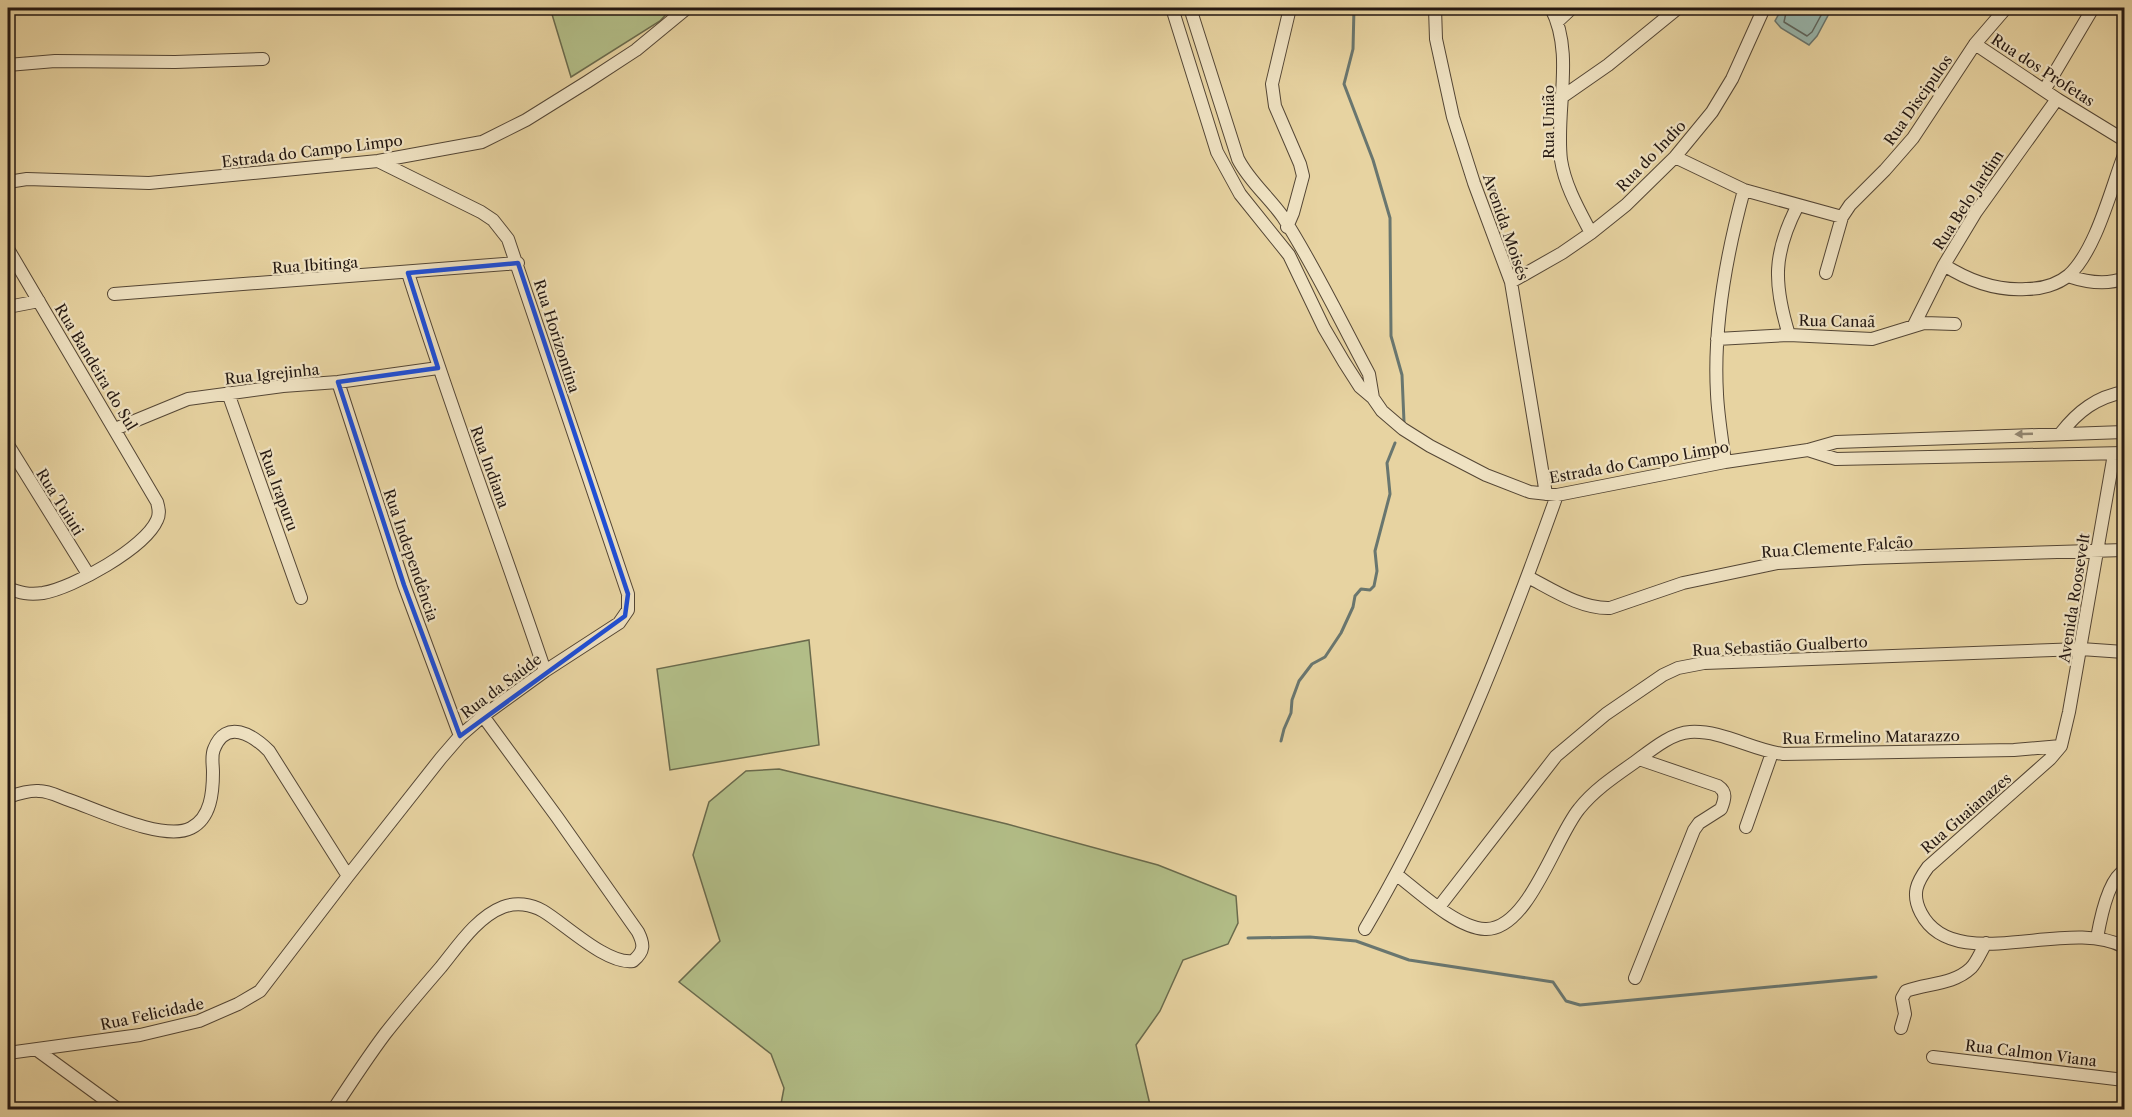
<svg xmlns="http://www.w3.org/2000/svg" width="2132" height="1117" font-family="'Libre Caslon Text',serif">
	<rect width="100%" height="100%" fill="#e7d3a1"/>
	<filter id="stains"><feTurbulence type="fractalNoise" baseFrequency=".00333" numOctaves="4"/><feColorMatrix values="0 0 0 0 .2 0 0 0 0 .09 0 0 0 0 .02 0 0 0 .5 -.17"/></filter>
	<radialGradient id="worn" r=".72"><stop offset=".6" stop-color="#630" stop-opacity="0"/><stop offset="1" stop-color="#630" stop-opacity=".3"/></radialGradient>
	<!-- green -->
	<path fill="#b2bd87" stroke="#6a6a4c" stroke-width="1.5" d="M 555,8 L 672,8 L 660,21 L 571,77 L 551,11 Z
		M 809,640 L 819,745 L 670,770 L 657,669 Z
		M 779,769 L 1007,824 L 1158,865 L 1236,896 L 1238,923 L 1228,944 L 1183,960 L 1160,1011 L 1136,1045 L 1151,1109 L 780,1109 L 784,1088 L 771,1054 L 679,982 L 720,941 L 693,855 L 709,802 L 746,771 Z"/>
	<!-- water -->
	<path fill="#98b6ad" stroke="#69766f" stroke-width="1.5" d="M 1782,8 L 1832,8 L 1817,36 L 1809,45 L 1781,28 L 1775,21 Z"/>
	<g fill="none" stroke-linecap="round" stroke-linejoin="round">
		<!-- shore -->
		<path stroke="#5e665f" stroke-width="1.5" d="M 1787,8 L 1784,22 L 1807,36 L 1812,32 L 1825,8"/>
		<!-- stream -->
		<path stroke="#69766f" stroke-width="3" d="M 1354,8 L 1353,49 L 1344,84 L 1373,160 L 1390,218 L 1391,336 L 1402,375 L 1404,422
			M 1281,741 L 1284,729 L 1291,713 L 1292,700 L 1299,681 L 1312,664 L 1325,657 L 1341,633 L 1353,607 L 1355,596 L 1361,589 L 1370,590 L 1374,586 L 1377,571 L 1375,551 L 1390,494 L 1387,463 L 1395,443
			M 1248,938 L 1310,937 L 1356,941 L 1409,960 L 1553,982 L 1566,1001 L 1580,1005 L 1876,977"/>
		<defs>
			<path id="minor" d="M 1172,8 L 1217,152 L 1240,194 L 1289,255 L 1324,328 L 1344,362 L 1360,387 L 1373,398 L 1382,411 L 1403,429 L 1430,446 L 1486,475 L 1530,492 L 1557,495 L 1725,462 L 1808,450 L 1836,442 L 2124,432
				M 1190,8 L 1238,159 C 1249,181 1269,197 1283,217 C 1315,267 1341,322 1369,374 L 1373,398
				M 1435,8 L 1436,39 L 1453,117 L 1474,183 L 1511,282 L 1546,494
				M 1551,8 C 1575,54 1555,110 1561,160 C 1565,186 1579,210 1591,233
				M 1557,22 L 1572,8
				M 1975,44 L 2057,99 L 2124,140
				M 8,65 L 55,61 L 175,62 L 263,59
				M 2045,89 L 2093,8
				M 1562,97 L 1608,65 L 1678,8
				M 1675,157 L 1744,190 L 1842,217
				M 8,182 L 27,179 L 149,183 L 378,161 L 482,142 L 526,120 L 587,82 L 636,50 L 687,8
				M 1287,227 L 1293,213 L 1303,176 L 1300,164 L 1275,106 L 1272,84 L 1290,8
				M 8,249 L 157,502 C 159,509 160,514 157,520 C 145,548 73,588 43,593 C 29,595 20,593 8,588
				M 1944,265 C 1969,281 1995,291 2026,289 C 2040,289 2057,285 2069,275 C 2096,250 2111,189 2124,155
				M 408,273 C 450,406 500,538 545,671
				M 1826,273 L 1842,217 L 1850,205 L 1885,170 L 1913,138 L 1975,44 L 2006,8
				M 2068,276 C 2086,282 2106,286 2124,278
				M 1511,282 L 1562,253 L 1591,233 L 1626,205 L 1675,157 L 1712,112 L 1732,79 L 1764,8
				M 114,294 L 518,263
				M 8,307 L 39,301
				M 1914,325 L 1944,265 L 1976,212 L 2057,99
				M 1789,335 C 1773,283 1773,253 1798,205
				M 1717,339 L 1789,335 L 1872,339 L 1924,323 L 1955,324
				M 338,382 L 404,585 L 460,736
				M 228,393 L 301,598
				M 115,429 L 188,399 L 283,386 L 338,382 L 438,368
				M 2061,433 C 2078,411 2097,397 2124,392
				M 8,445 L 88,574
				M 1808,450 L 1836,459 L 2124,453
				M 2114,454 L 2069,712 L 2061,746 L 2050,759 L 1928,867 C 1917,882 1911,894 1921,913 C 1954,977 2069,916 2124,947
				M 1725,462 C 1722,439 1718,416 1717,394 C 1713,325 1726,256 1744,190
				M 1528,577 C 1553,590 1581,609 1610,608 L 1683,583 L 1778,563 L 1864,558 L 2124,550
				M 8,797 C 17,794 29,790 39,791 C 49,791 60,797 69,800 C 98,810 164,842 191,828 C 211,818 213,792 213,772 C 213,765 211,756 214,749 C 226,718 253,735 269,751 L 348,876
				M 1746,827 L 1772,753
				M 1397,875 C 1419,892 1457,928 1485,929 C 1528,931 1555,838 1579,809 C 1594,790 1615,776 1635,762 C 1650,751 1671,733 1690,732 C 1722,730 1752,750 1783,754 L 2014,750 L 2061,746
				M 1439,907 L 1556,756 L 1606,714 L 1663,675 L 1678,668 L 1704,663 L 2081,649 L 2124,652
				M 1365,929 C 1445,793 1504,644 1557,495
				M 2097,938 C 2100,921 2108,879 2124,871
				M 1635,978 L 1694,830 L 1699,823 L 1721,809 C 1725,799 1727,792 1718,786 L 1639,759
				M 1901,1028 L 1905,1014 L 1902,998 L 1906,991 C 1927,983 1953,985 1971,968 C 1977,962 1981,951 1986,943
				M 37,1050 L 119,1110
				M 8,1053 L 140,1035 L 199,1021 L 238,1004 L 260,991 L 348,876 L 441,758 L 460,736 L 483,716 L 545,671 L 619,623 L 628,610 L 628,594 L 508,239 L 493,220 L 481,212 L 378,161
				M 1933,1057 L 2124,1080
				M 333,1110 C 350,1084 367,1058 385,1034 C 403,1011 422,989 441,967 C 458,946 477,917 503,907 C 516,902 531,904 543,911 C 565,924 607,965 633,961 C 645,951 644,944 638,932 L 557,817 L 483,716"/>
		</defs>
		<!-- minor casing -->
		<use href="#minor" stroke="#544635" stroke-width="14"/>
		<!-- minor -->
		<use href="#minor" stroke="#efe2c2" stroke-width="12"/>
	</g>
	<!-- one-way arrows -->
	<defs><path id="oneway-solid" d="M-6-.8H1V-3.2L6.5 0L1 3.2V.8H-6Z" transform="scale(1.5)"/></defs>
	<use fill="#938772" href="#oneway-solid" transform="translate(2024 434) rotate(178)"/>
	<!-- marked area -->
	<path fill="none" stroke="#1d4ed8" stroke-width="4.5" stroke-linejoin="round" d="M 518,263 L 628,594 L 625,616 L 460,736 L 404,585 L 338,382 L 438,368 L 408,273 Z"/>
	<g text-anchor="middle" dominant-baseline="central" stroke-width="4.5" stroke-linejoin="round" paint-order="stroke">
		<!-- street labels -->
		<g font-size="15" fill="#231711" stroke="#efe2c2">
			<text transform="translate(2043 70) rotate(33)">Rua dos Profetas</text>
			<text transform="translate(1918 100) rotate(-55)">Rua Discipulos</text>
			<text transform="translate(1548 122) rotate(-90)">Rua União</text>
			<text transform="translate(312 151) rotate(-7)">Estrada do Campo Limpo</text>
			<text transform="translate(1651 156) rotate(-46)">Rua do Indio</text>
			<text transform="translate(1968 200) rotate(-57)">Rua Belo Jardim</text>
			<text transform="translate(1506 227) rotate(71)">Avenida Moisés</text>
			<text transform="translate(315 265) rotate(-4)">Rua Ibitinga</text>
			<text transform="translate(1837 321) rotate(1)">Rua Canaã</text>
			<text transform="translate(557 336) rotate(72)">Rua Horizontina</text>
			<text transform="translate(96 367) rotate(59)">Rua Bandeira do Sul</text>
			<text transform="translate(272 374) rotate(-6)">Rua Igrejinha</text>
			<text transform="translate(1639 462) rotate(-10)">Estrada do Campo Limpo</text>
			<text transform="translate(490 467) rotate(70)">Rua Indiana</text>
			<text transform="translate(279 490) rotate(70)">Rua Irapuru</text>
			<text transform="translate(60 502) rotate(58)">Rua Tuiuti</text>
			<text transform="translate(1837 547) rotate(-4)">Rua Clemente Falcão</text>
			<text transform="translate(411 555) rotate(71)">Rua Independência</text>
			<text transform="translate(2074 598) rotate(-81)">Avenida Roosevelt</text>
			<text transform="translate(1780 646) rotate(-3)">Rua Sebastião Gualberto</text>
			<text transform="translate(501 686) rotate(-37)">Rua da Saúde</text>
			<text transform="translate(1871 737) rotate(-1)">Rua Ermelino Matarazzo</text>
			<text transform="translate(1966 813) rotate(-41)">Rua Guaianazes</text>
			<text transform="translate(152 1014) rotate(-12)">Rua Felicidade</text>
			<text transform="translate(2031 1053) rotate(7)">Rua Calmon Viana</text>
		</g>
	</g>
	<!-- margin -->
	<rect width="2132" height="1117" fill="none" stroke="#e7d3a1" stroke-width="30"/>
	<rect x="9" y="9" width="2114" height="1099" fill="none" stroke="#231711" stroke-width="3"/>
	<rect x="15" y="15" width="2102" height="1087" fill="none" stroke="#231711" stroke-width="1.5"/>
	<rect width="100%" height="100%" filter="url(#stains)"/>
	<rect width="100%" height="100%" fill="url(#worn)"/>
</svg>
